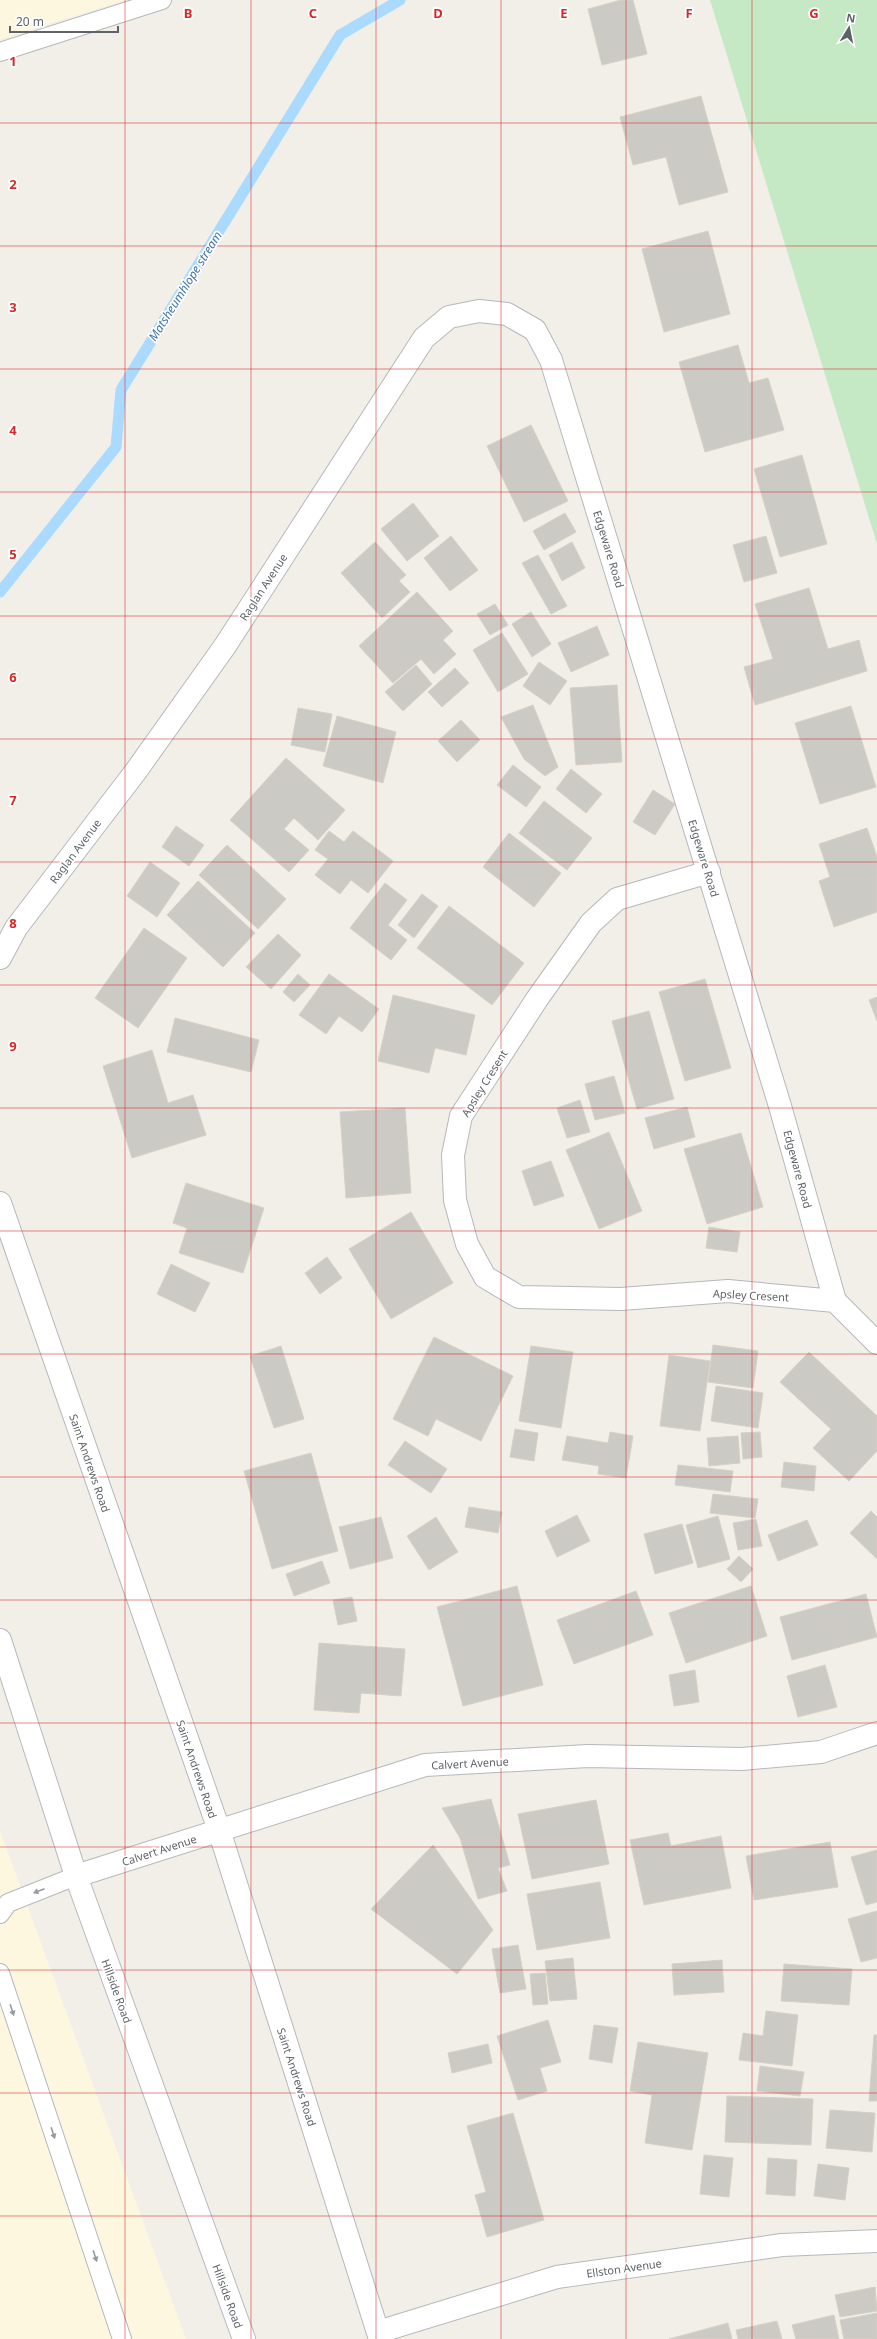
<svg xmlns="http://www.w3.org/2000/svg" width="877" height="2339" font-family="'Noto Sans',sans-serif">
	<rect width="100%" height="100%" fill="#f1efe8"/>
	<!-- commercial -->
	<path fill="#fef7e0" d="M 0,0 L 126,0 L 0,39 Z
		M 0,1831 L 186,2339 L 0,2339 Z"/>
	<!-- green -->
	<path fill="#c5e8c5" d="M 710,0 L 877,0 L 877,544 Z"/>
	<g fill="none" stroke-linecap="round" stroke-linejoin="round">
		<!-- stream -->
		<path stroke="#aadaff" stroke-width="11" d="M 0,592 L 116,447 L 121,390 L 340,35 L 400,0"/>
	</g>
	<!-- building -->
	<path fill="#cccac5" stroke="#d6d1c6" d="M 621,0 L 633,0 L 647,54 L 602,65 L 588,9 Z
		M 701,96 L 728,192 L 679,205 L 666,157 L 633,165 L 620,117 Z
		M 708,231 L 730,314 L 664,332 L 642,249 Z
		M 738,345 L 749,383 L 768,378 L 784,430 L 705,452 L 679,362 Z
		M 531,425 L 568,501 L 524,522 L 487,446 Z
		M 802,455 L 827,544 L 780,557 L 754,469 Z
		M 413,503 L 439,536 L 407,561 L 381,529 Z
		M 565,513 L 576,532 L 544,550 L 533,531 Z
		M 451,536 L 478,570 L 450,591 L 424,558 Z
		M 766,536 L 777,573 L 744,582 L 733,545 Z
		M 375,542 L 406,575 L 399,581 L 410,592 L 382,618 L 341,573 Z
		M 572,542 L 585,568 L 562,581 L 549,555 Z
		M 538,555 L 567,606 L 551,614 L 522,563 Z
		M 809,588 L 828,649 L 859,640 L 867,671 L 755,705 L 744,667 L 773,659 L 755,604 Z
		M 417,592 L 453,631 L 443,640 L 456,654 L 434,674 L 421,659 L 393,683 L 359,646 Z
		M 495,604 L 508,625 L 490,635 L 477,614 Z
		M 531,612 L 551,644 L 532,657 L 512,624 Z
		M 597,626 L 609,655 L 571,672 L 558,643 Z
		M 502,633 L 528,674 L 498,692 L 473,650 Z
		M 539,662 L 567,681 L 550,705 L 523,686 Z
		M 416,665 L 432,684 L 403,711 L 385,692 Z
		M 455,668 L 469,683 L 442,707 L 428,692 Z
		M 617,685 L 622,762 L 576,765 L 570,688 Z
		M 533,705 L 558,767 L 545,776 L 524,759 L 501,717 Z
		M 851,706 L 876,787 L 820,804 L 795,723 Z
		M 298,708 L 332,714 L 325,752 L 291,745 Z
		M 337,716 L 396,732 L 383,783 L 323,766 Z
		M 461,720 L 480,740 L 457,762 L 438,741 Z
		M 286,758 L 345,810 L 318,840 L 294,818 L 284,829 L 309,850 L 289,872 L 230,820 Z
		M 513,765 L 541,787 L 526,807 L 497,785 Z
		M 571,769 L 602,794 L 586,813 L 556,789 Z
		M 653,790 L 675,804 L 655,835 L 633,822 Z
		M 544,801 L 592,838 L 567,870 L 519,833 Z
		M 176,826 L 204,845 L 189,866 L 162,847 Z
		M 867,828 L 877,857 L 877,912 L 834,927 L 819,881 L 830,877 L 819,844 Z
		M 329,831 L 344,842 L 353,831 L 393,861 L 368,893 L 351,880 L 340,894 L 315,875 L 328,859 L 315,850 Z
		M 509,833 L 561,873 L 534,907 L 483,867 Z
		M 227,845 L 286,899 L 258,929 L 199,875 Z
		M 150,862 L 180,883 L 157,917 L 127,896 Z
		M 198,881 L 255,933 L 223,967 L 167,915 Z
		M 385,883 L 407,900 L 388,925 L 407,940 L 391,960 L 350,928 Z
		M 422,894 L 438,906 L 414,938 L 398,925 Z
		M 449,906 L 524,963 L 492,1005 L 417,948 Z
		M 144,928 L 187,958 L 138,1028 L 95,998 Z
		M 278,934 L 301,955 L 271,989 L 246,967 Z
		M 298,974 L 310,985 L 294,1002 L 283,992 Z
		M 329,974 L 379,1009 L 362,1032 L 339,1016 L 326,1034 L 299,1015 Z
		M 705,979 L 731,1068 L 685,1081 L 659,992 Z
		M 393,995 L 475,1015 L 466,1055 L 435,1048 L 429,1073 L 378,1061 Z
		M 877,997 L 877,1021 L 869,1000 Z
		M 649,1011 L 674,1099 L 637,1109 L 612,1021 Z
		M 175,1018 L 259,1040 L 251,1072 L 167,1052 Z
		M 152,1050 L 168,1103 L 193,1095 L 206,1135 L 132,1158 L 103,1066 Z
		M 614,1076 L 625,1113 L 595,1120 L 585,1084 Z
		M 580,1100 L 590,1132 L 567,1138 L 557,1108 Z
		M 687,1107 L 695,1137 L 654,1149 L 645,1118 Z
		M 405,1108 L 411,1193 L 346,1198 L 340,1112 Z
		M 609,1132 L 642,1211 L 599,1229 L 566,1150 Z
		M 741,1133 L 763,1207 L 707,1224 L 684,1149 Z
		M 551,1161 L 564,1196 L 534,1206 L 522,1171 Z
		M 186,1183 L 264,1208 L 243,1273 L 179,1253 L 187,1228 L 173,1223 Z
		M 411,1212 L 453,1283 L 391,1319 L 349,1249 Z
		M 709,1227 L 740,1232 L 737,1252 L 706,1248 Z
		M 327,1257 L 342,1278 L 320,1294 L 305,1273 Z
		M 171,1264 L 210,1283 L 195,1312 L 157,1294 Z
		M 434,1337 L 513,1376 L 481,1441 L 436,1419 L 428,1436 L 393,1419 Z
		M 713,1345 L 758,1351 L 753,1388 L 708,1382 Z
		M 281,1346 L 304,1419 L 274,1428 L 250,1356 Z
		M 531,1346 L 573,1352 L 561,1428 L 519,1421 Z
		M 809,1352 L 877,1416 L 877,1451 L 849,1481 L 813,1448 L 831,1429 L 780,1382 Z
		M 669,1355 L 710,1361 L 700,1431 L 660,1426 Z
		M 716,1386 L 763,1393 L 758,1428 L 711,1421 Z
		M 515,1429 L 538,1433 L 534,1461 L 510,1457 Z
		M 610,1432 L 633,1436 L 626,1478 L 598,1474 L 599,1466 L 562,1460 L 567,1436 L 608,1443 Z
		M 760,1432 L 762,1457 L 743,1459 L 741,1433 Z
		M 738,1436 L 740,1463 L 709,1466 L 707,1438 Z
		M 405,1441 L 447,1469 L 431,1493 L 388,1465 Z
		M 311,1453 L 338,1551 L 272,1569 L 244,1471 Z
		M 784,1462 L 816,1466 L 814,1491 L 781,1487 Z
		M 678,1465 L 733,1471 L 730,1492 L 675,1485 Z
		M 713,1494 L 758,1499 L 755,1518 L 710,1513 Z
		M 469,1507 L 502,1512 L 498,1533 L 465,1527 Z
		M 871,1511 L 877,1517 L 877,1559 L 850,1533 Z
		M 577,1515 L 590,1541 L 557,1557 L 545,1531 Z
		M 718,1516 L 730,1559 L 698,1568 L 686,1525 Z
		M 381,1517 L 393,1558 L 350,1569 L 339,1527 Z
		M 436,1517 L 458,1552 L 429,1570 L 407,1536 Z
		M 756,1519 L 762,1546 L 738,1550 L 733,1523 Z
		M 807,1520 L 818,1545 L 778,1561 L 768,1535 Z
		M 682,1524 L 693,1563 L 655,1574 L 644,1534 Z
		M 739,1556 L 753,1569 L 741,1582 L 727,1569 Z
		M 322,1561 L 330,1583 L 294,1596 L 286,1574 Z
		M 517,1586 L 543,1685 L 463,1706 L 437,1607 Z
		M 751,1586 L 767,1636 L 686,1663 L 669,1613 Z
		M 636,1591 L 653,1635 L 574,1664 L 557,1620 Z
		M 866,1594 L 877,1637 L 792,1660 L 780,1617 Z
		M 352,1597 L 357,1621 L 338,1625 L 333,1600 Z
		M 319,1643 L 405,1649 L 401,1696 L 361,1693 L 359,1713 L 314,1710 Z
		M 825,1665 L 837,1707 L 798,1717 L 787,1676 Z
		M 695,1670 L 699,1702 L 674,1706 L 669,1675 Z
		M 491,1799 L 510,1865 L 498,1868 L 507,1891 L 478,1899 L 460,1838 L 442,1808 Z
		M 596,1800 L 609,1864 L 532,1879 L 518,1814 Z
		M 668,1833 L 671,1846 L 721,1836 L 731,1888 L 644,1905 L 630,1840 Z
		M 830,1842 L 838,1887 L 754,1900 L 746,1856 Z
		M 433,1845 L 493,1930 L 457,1974 L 371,1909 Z
		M 877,1850 L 877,1902 L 866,1905 L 851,1857 Z
		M 600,1882 L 610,1938 L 537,1950 L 527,1894 Z
		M 877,1911 L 877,1958 L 861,1962 L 848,1919 Z
		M 518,1945 L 526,1989 L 500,1993 L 492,1949 Z
		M 573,1958 L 577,1999 L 550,2001 L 545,1961 Z
		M 722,1960 L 724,1992 L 674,1995 L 672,1964 Z
		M 784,1964 L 852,1969 L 849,2005 L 781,2001 Z
		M 545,1973 L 548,2004 L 533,2005 L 530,1974 Z
		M 766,2011 L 798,2015 L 792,2066 L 739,2060 L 743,2033 L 763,2036 Z
		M 548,2020 L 561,2062 L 540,2068 L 547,2091 L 518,2100 L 497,2036 Z
		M 594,2025 L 618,2028 L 612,2063 L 589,2059 Z
		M 874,2035 L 877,2035 L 877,2101 L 869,2101 Z
		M 638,2042 L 708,2053 L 692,2150 L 645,2143 L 652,2095 L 630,2091 Z
		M 488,2044 L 492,2063 L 452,2073 L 448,2053 Z
		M 760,2066 L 804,2072 L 800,2096 L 757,2091 Z
		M 727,2096 L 813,2099 L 811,2145 L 725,2142 Z
		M 830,2110 L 875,2113 L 872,2152 L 826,2148 Z
		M 513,2113 L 544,2220 L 487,2237 L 475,2195 L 486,2192 L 467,2126 Z
		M 704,2155 L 733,2158 L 729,2197 L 700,2194 Z
		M 768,2158 L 797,2160 L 795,2196 L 766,2194 Z
		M 818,2164 L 849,2168 L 845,2200 L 814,2196 Z
		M 875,2287 L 877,2311 L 840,2317 L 835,2295 Z
		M 877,2313 L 877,2339 L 844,2339 L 840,2320 Z
		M 834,2315 L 839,2339 L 796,2339 L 792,2325 Z
		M 777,2321 L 782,2339 L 738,2339 L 736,2330 Z
		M 728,2323 L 732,2339 L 669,2339 Z"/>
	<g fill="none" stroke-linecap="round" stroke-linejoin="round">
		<defs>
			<path id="lane" d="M 0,52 L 162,0
				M 0,1914 L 8,1903 L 76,1876
				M 0,1973 L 122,2339"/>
			<path id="street" d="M 709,872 L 617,899 L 591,923 L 537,999 L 461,1116 L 453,1155 L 455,1200 L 467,1244 L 485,1277 L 519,1297 L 621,1299 L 728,1291 L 835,1301
				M 0,958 L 16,928 L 136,771 L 225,646 L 424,338 L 449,317 L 479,311 L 507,314 L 535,330 L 551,360 L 780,1106 L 835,1301 L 877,1343
				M 0,1203 L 219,1830 L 380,2339
				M 76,1876 L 425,1765 L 588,1756 L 742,1759 L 821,1752 L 877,1733
				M 378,2332 L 557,2277 L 782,2245 L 877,2241"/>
			<path id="secondary" d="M 0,1640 L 76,1876 L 244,2339"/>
		</defs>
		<!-- lane casing -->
		<use href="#lane" stroke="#b5b8bc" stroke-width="20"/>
		<!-- street casing -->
		<use href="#street" stroke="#b5b8bc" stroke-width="24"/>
		<!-- secondary casing -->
		<use href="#secondary" stroke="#b6babf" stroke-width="24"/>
		<!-- lane -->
		<use href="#lane" stroke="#fff" stroke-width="18"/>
		<!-- street -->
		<use href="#street" stroke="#fff" stroke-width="22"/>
		<!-- secondary -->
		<use href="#secondary" stroke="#fff" stroke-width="22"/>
	</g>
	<!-- one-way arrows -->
	<defs><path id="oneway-solid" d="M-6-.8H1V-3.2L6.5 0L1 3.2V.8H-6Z"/></defs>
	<g fill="#979a9d">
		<use href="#oneway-solid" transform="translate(39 1891) rotate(159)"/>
		<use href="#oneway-solid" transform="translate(12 2010) rotate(72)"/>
		<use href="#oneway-solid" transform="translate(53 2133) rotate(72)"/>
		<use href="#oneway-solid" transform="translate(95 2256) rotate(72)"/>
	</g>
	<!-- grid -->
	<path fill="none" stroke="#d62828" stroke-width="1" stroke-opacity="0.55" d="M 125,0 L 125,2339M 251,0 L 251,2339M 376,0 L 376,2339M 501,0 L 501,2339M 626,0 L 626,2339M 752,0 L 752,2339M 0,123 L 877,123M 0,246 L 877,246M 0,369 L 877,369M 0,492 L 877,492M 0,616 L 877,616M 0,739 L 877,739M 0,862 L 877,862M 0,985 L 877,985M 0,1108 L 877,1108M 0,1231 L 877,1231M 0,1354 L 877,1354M 0,1477 L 877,1477M 0,1600 L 877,1600M 0,1723 L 877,1723M 0,1847 L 877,1847M 0,1970 L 877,1970M 0,2093 L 877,2093M 0,2216 L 877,2216"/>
	<g text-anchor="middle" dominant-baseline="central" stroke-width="3.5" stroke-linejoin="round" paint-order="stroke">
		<!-- street labels -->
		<g font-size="11" fill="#5f6368" stroke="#fff">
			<text transform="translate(609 549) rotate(73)">Edgeware Road</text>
			<text transform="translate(263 587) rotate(-57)">Raglan Avenue</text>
			<text transform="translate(75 851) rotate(-53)">Raglan Avenue</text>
			<text transform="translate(704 858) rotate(73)">Edgeware Road</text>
			<text transform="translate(484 1083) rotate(-58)">Apsley Cresent</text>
			<text transform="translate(798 1169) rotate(75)">Edgeware Road</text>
			<text transform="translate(751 1295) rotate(3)">Apsley Cresent</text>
			<text transform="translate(90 1463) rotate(71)">Saint Andrews Road</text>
			<text transform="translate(470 1763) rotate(-3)">Calvert Avenue</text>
			<text transform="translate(197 1769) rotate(71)">Saint Andrews Road</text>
			<text transform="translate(159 1850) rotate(-18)">Calvert Avenue</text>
			<text transform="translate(117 1991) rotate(70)">Hillside Road</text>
			<text transform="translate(297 2077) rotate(72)">Saint Andrews Road</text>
			<text transform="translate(624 2268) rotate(-8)">Ellston Avenue</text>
			<text transform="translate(228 2296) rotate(70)">Hillside Road</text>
		</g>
		<!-- water labels -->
		<g font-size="12" font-style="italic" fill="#4174aa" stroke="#fff">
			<text transform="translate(185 286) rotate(-58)">Matsheumhlope stream</text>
		</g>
	</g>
	<g font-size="13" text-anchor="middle" font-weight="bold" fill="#d62828" stroke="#fff" stroke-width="3.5" stroke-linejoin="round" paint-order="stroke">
		<text x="188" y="18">B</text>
		<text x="313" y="18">C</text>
		<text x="438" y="18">D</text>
		<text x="564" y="18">E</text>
		<text x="689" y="18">F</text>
		<text x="814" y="18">G</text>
		<text x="13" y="66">1</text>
		<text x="13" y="189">2</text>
		<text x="13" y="312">3</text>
		<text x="13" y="435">4</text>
		<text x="13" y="559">5</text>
		<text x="13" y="682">6</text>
		<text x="13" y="805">7</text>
		<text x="13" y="928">8</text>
		<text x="13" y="1051">9</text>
	</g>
	<!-- north arrow -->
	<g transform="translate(849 28) rotate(10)" stroke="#ffffff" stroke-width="3" paint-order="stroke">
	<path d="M0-3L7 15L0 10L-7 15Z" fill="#5f6368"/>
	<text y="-6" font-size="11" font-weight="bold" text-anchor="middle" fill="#5f6368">N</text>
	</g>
	<!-- scale -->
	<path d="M10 26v6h108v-6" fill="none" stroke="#5f6368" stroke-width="2"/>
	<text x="16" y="26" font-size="12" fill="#5f6368" stroke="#ffffff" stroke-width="3" paint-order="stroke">20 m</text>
</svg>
